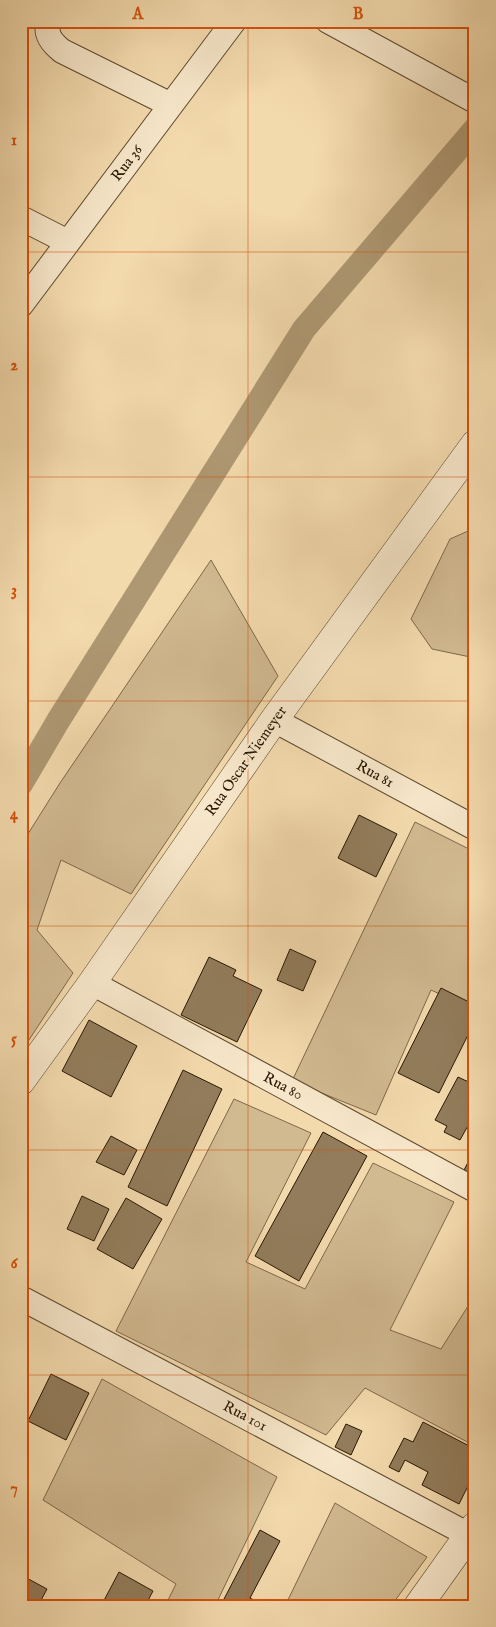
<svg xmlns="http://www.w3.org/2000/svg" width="496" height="1627" font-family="'IM FELL English',serif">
	<rect width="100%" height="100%" fill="#f3daad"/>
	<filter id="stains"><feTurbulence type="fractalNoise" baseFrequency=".004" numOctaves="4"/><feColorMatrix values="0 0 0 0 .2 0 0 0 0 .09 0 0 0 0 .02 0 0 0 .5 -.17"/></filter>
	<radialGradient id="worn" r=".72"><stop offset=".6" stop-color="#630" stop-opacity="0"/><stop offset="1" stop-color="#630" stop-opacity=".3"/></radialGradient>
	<!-- green -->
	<path fill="#d1b990" stroke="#7d684a" d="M 475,528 L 475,658 L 432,649 L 411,619 L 450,539 Z
		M 211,560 L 278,676 L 131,894 L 61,860 L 37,930 L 73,973 L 21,1052 L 21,845 L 60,783 Z
		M 415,822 L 475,852 L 475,1010 L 431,990 L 376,1115 L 292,1081 Z
		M 234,1099 L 311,1133 L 246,1262 L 305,1289 L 373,1163 L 454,1202 L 390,1330 L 441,1349 L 475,1295 L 475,1446 L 365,1388 L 326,1435 L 116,1331 Z
		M 102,1379 L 277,1477 L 215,1606 L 165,1606 L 176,1584 L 43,1500 Z
		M 335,1503 L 427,1557 L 391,1606 L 285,1606 Z"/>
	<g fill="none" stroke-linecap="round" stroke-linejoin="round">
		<!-- canal -->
		<path stroke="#ae9873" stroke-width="24" d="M 21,784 L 58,721 L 304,329 L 475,129"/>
	</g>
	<!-- building -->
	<path fill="#927c5b" stroke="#291703" d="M 359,815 L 397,834 L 376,877 L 338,858 Z
		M 290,949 L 316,961 L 303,991 L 277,980 Z
		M 209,957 L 236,970 L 233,976 L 262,990 L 237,1042 L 181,1015 Z
		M 441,988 L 475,1005 L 475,1028 L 472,1027 L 439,1093 L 398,1073 Z
		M 89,1020 L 137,1046 L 111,1097 L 62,1071 Z
		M 183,1070 L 222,1089 L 167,1206 L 128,1187 Z
		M 458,1077 L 475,1085 L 475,1124 L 470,1122 L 460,1140 L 444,1132 L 447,1126 L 435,1120 Z
		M 323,1132 L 367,1156 L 299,1281 L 255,1256 Z
		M 111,1136 L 137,1150 L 124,1175 L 96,1162 Z
		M 475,1149 L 475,1176 L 464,1170 Z
		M 82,1196 L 109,1209 L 94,1241 L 67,1229 Z
		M 126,1198 L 162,1219 L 133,1269 L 97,1249 Z
		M 51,1374 L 89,1393 L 66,1440 L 28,1421 Z
		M 423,1422 L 475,1449 L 475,1472 L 459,1504 L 422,1485 L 428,1472 L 405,1460 L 399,1472 L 389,1467 L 404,1438 L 413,1442 Z
		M 346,1424 L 362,1431 L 351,1455 L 335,1447 Z
		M 260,1530 L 280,1541 L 250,1598 L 265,1606 L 238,1606 L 224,1599 Z
		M 119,1572 L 153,1591 L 145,1606 L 101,1606 Z
		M 21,1575 L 47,1589 L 38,1606 L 21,1606 Z"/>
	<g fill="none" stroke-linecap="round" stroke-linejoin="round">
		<defs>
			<path id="minor" d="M 49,21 C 44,34 52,43 62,51 L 171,105
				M 328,21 L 475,101
				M 21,218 L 68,242
				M 21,305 L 234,21
				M 274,720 L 475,828
				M 92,983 L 475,1190
				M 21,1298 L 469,1535"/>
			<path id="tertiary" d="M 21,1081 L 92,983 L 274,720 L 475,444
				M 418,1606 L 475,1526"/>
		</defs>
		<!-- minor casing -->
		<use href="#minor" stroke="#5c482e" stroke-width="26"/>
		<!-- tertiary casing -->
		<use href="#tertiary" stroke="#5c482e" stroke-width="29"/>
		<!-- minor -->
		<use href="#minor" stroke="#f7e7ca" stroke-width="24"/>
		<!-- tertiary -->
		<use href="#tertiary" stroke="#f7e7ca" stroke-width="28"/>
	</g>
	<!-- grid -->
	<path fill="none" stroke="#d5520b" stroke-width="1" stroke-opacity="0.55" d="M 248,21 L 248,1606M 21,252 L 475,252M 21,477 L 475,477M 21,701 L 475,701M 21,926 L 475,926M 21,1150 L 475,1150M 21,1375 L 475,1375"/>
	<g text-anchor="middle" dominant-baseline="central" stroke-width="4" stroke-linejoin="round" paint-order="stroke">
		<!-- street labels -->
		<g font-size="15" fill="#291703" stroke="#f7e7ca">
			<text transform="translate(127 163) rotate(-53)">Rua 36</text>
			<text transform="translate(246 761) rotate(-55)">Rua Oscar Niemeyer</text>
			<text transform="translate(375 774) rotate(29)">Rua 81</text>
			<text transform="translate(283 1086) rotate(28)">Rua 80</text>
			<text transform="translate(245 1416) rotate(28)">Rua 101</text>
		</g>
	</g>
	<!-- margin -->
	<rect width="496" height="1627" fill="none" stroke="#f3daad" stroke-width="55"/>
	<rect x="28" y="28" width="440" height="1572" fill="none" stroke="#d5520b" stroke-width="2"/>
	<g font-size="16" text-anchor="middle" font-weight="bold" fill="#d5520b">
		<text x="138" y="19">A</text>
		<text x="358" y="19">B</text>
		<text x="14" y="145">1</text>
		<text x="14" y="370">2</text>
		<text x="14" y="595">3</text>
		<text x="14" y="819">4</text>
		<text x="14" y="1044">5</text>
		<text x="14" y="1268">6</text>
		<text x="14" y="1493">7</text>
	</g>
	<rect width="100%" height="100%" filter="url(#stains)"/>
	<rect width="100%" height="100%" fill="url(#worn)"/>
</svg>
